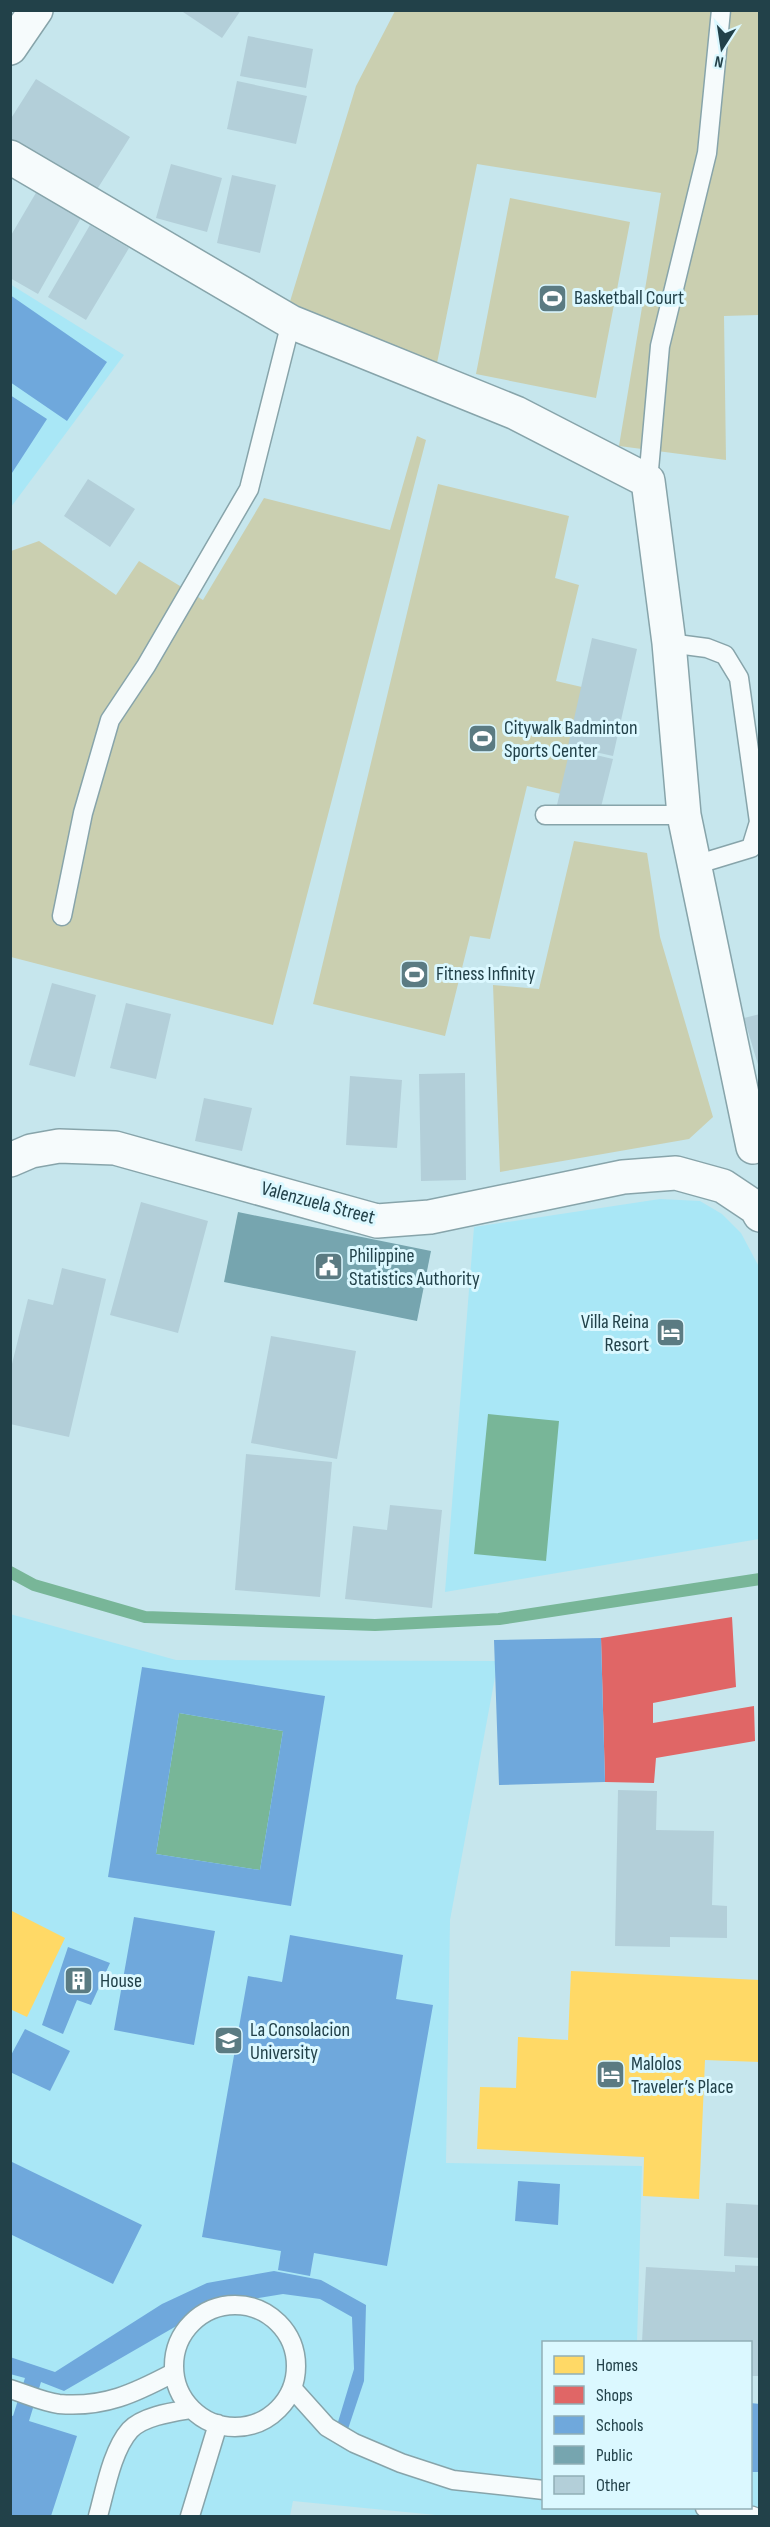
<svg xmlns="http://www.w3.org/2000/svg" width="770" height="2527" font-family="'Sofia Sans Condensed',sans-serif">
	<rect width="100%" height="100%" fill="#c6e6ed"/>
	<!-- built -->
	<path fill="#a9e7f6" d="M 10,284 L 124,355 L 11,507 L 10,507 Z
		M 660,1199 L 700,1201 L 722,1214 L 741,1233 L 758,1265 L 759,1539 L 445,1592 L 474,1227 Z
		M 10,1614 L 176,1660 L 498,1661 L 450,1920 L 446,2163 L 642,2166 L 637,2342 L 544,2342 L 544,2508 L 750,2508 L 751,2403 L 759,2404 L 759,2516 L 446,2516 L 293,2501 L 290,2516 L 11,2516 Z"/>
	<!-- green -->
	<path fill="#cacfb0" d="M 395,11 L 759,11 L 759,315 L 724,316 L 726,460 L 619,446 L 661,193 L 477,164 L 435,373 L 288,308 L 356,86 Z
		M 510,198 L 630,222 L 596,398 L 476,374 Z
		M 417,436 L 426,440 L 273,1025 L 11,957 L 11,551 L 39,541 L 116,595 L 139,561 L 203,600 L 264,498 L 390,530 Z
		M 438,484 L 569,516 L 555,578 L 579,585 L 556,681 L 599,691 L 574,797 L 527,786 L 490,939 L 470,936 L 445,1036 L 313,1004 Z
		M 574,841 L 647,853 L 660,937 L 713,1117 L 689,1139 L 500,1172 L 493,985 L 539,989 Z"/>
	<!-- water -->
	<path fill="#78b698" d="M 488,1414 L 559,1421 L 546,1561 L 474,1554 Z
		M 179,1713 L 283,1731 L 260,1870 L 156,1854 Z"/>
	<!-- homes -->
	<path fill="#ffd966" d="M 10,1910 L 65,1938 L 27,2017 L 10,2009 Z
		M 571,1971 L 760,1980 L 760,2062 L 705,2060 L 699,2199 L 643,2196 L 644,2157 L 477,2149 L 480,2087 L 516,2088 L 518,2037 L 568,2040 Z"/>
	<!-- shops -->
	<path fill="#e06666" d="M 732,1617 L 736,1687 L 653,1703 L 653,1723 L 754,1706 L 755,1741 L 656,1758 L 654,1783 L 605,1782 L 601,1638 Z"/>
	<!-- schools -->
	<path fill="#6fa8dc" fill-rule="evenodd" d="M 10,295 L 107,362 L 67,421 L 10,382 Z
		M 10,395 L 47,419 L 10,476 Z
		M 601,1638 L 605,1782 L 499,1785 L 494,1640 Z
		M 142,1667 L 325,1696 L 291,1906 L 108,1877 ZM 179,1713 L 283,1731 L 260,1870 L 156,1854 Z
		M 134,1917 L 215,1931 L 194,2045 L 114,2030 Z
		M 290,1935 L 403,1955 L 396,1999 L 433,2005 L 387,2266 L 314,2253 L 310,2276 L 278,2270 L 281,2251 L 202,2237 L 248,1976 L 282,1982 Z
		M 68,1947 L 110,1963 L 91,2005 L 77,2000 L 63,2034 L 42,2025 Z
		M 25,2029 L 70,2051 L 50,2091 L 10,2072 L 10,2057 Z
		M 10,2161 L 142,2225 L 113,2284 L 10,2234 Z
		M 518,2181 L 560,2184 L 558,2225 L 515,2221 Z
		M 274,2271 L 321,2280 L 366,2305 L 364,2381 L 346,2435 L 335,2432 L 354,2369 L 352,2317 L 320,2299 L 283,2294 L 211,2306 L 64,2391 L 41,2382 L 29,2421 L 77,2436 L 51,2516 L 10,2516 L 10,2415 L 13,2416 L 25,2378 L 10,2374 L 10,2357 L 55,2372 L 162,2304 L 207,2283 Z
		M 750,2403 L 760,2404 L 760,2472 L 750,2472 Z"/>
	<!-- public -->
	<path fill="#76a5af" d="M 238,1212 L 431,1251 L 417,1321 L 224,1282 Z"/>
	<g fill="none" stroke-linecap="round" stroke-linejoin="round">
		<!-- stream -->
		<path stroke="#78b698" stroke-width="12" d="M 10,1572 L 34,1585 L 145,1617 L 375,1625 L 499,1619 L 760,1579"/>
	</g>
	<!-- building -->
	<path fill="#b3cfd9" d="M 180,10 L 241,10 L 222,38 Z
		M 248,36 L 313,49 L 306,88 L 240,76 Z
		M 36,79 L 130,137 L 96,191 L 10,140 L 10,120 Z
		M 237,81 L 307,96 L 296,144 L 227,129 Z
		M 171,164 L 222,178 L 207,232 L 156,218 Z
		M 232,175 L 276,185 L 260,253 L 217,243 Z
		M 37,191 L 82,216 L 38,294 L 10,278 L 10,237 Z
		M 90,225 L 129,248 L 86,320 L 48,297 Z
		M 88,479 L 135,509 L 110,547 L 64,516 Z
		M 592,638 L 637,649 L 613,756 L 568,746 Z
		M 570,749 L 613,759 L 599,815 L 557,805 Z
		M 52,983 L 96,995 L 75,1077 L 29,1065 Z
		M 126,1003 L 171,1014 L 156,1079 L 110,1068 Z
		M 760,1014 L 760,1068 L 759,1068 L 744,1018 Z
		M 465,1073 L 466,1180 L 421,1181 L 419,1074 Z
		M 350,1076 L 402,1080 L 397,1148 L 346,1145 Z
		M 204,1098 L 252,1108 L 242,1151 L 195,1141 Z
		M 141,1202 L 208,1221 L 178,1333 L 110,1315 Z
		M 62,1268 L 106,1279 L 69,1437 L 10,1424 L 10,1372 L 28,1299 L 53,1305 Z
		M 271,1336 L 356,1351 L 337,1459 L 251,1443 Z
		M 246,1454 L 332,1462 L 320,1597 L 235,1590 Z
		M 390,1505 L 442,1510 L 432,1608 L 345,1599 L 353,1526 L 387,1530 Z
		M 618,1790 L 657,1791 L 656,1830 L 714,1831 L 712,1905 L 727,1906 L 727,1938 L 670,1937 L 670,1947 L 615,1946 Z
		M 726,2203 L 760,2205 L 760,2258 L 724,2256 Z
		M 735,2265 L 760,2266 L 760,2376 L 750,2376 L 750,2342 L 642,2342 L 646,2267 L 735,2272 Z"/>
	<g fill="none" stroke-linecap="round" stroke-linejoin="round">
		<defs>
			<path id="service" d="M 648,481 L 660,346 L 707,153 L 721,10
				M 669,643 L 707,648 L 725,655 L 739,678 L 759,822 L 751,848 L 695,865
				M 545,815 L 684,815
				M 62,916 L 83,813 L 110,720 L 146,666 L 249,489 L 291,322
				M174 2366a61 61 0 1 1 122 0a61 61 0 1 1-122 0Z
				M 292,2388 L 327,2427 L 354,2443 L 401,2463 L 453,2480 L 544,2490
				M 10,2389 C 26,2394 43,2402 59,2404 C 104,2408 135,2393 173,2373
				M 705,2508 L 753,2516
				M 98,2516 C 105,2491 112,2450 130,2430 C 143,2416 173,2412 191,2409
				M 190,2516 L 218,2424"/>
			<path id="minor" d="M 10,48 L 36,10
				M 10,157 L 291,322 L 516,413 L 648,481 L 669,643 L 684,815 L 753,1147
				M 10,1160 L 31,1151 L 59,1146 L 115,1148 L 377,1221 L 430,1217 L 623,1177 L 676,1173 L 723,1186 L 756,1208 L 760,1215"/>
		</defs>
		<!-- service casing -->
		<use href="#service" stroke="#87a4aa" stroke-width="21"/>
		<!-- minor casing -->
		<use href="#minor" stroke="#87a4aa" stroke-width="36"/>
		<!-- service -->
		<use href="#service" stroke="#f6fbfc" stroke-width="18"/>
		<!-- minor -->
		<use href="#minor" stroke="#f6fbfc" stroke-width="33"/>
	</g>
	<!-- icons -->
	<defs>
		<symbol id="stadium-square" viewBox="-11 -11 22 22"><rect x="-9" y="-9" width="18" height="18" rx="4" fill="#5b7b82" stroke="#dbf8ff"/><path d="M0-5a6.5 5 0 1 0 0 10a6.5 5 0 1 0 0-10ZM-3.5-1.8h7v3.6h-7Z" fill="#fff"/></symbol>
		<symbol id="civic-square" viewBox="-11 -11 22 22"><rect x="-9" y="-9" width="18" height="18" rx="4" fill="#5b7b82" stroke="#dbf8ff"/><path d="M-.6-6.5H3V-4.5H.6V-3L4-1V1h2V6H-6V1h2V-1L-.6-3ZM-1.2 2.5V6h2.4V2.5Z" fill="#fff"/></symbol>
		<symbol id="hotel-square" viewBox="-11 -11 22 22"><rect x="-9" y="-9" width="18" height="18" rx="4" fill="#5b7b82" stroke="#dbf8ff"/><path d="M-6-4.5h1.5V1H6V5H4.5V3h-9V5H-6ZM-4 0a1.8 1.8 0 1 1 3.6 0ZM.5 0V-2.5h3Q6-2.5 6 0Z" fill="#fff"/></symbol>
		<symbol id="building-square" viewBox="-11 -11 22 22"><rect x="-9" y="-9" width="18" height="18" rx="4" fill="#5b7b82" stroke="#dbf8ff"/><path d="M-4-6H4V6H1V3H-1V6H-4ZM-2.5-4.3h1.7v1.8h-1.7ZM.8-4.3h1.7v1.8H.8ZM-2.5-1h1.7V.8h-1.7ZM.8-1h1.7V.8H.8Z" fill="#fff"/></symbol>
		<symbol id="university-square" viewBox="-11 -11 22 22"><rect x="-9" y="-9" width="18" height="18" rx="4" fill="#5b7b82" stroke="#dbf8ff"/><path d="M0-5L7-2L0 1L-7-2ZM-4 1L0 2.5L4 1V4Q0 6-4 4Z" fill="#fff"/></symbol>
	</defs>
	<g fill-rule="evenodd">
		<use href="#stadium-square" x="536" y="282" width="33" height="33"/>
		<use href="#stadium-square" x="466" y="722" width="33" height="33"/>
		<use href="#stadium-square" x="398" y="958" width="33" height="33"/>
		<use href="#civic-square" x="312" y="1250" width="33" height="33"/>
		<use href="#hotel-square" x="654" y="1316" width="33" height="33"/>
		<use href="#building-square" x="62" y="1964" width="33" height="33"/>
		<use href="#university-square" x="212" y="2024" width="33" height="33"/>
		<use href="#hotel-square" x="594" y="2058" width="33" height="33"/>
	</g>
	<g text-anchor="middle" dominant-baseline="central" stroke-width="6" stroke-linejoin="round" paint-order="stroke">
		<!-- poi labels -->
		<g font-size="20" fill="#224149" stroke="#dbf8ff" text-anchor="start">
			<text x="574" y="298">Basketball Court</text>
			<text x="504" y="728">Citywalk Badminton<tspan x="504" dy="23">Sports Center</tspan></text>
			<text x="436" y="974">Fitness Infinity</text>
			<text x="349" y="1256">Philippine<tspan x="349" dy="23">Statistics Authority</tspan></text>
			<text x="649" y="1322" text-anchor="end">Villa Reina<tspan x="649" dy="23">Resort</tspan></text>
			<text x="100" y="1981">House</text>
			<text x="250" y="2030">La Consolacion<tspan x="250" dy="23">University</tspan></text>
			<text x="631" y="2064">Malolos<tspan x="631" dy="23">Traveler’s Place</tspan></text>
		</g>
		<!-- street labels -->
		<g font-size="20" fill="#224149" stroke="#dbf8ff">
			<text transform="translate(318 1203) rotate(15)">Valenzuela Street</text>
		</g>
	</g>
	<!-- border -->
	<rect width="770" height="2527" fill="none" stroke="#224149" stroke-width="24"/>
	<!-- legend -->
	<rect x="542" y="2341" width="210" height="168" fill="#dbf8ff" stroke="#91afb6" stroke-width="1.5"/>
	<rect x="554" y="2356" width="30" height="18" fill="#ffd966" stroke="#91afb6" stroke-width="1.5"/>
	<text x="596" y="2371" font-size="18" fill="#224149">Homes</text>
	<rect x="554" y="2386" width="30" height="18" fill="#e06666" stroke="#91afb6" stroke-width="1.5"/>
	<text x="596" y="2401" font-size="18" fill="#224149">Shops</text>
	<rect x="554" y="2416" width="30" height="18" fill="#6fa8dc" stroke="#91afb6" stroke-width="1.5"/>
	<text x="596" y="2431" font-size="18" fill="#224149">Schools</text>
	<rect x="554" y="2446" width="30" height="18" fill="#76a5af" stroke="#91afb6" stroke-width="1.5"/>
	<text x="596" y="2461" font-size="18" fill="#224149">Public</text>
	<rect x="554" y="2476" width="30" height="18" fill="#b3cfd9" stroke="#91afb6" stroke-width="1.5"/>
	<text x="596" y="2491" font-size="18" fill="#224149">Other</text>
	<!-- north arrow -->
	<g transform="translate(722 48) rotate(192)" stroke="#dbf8ff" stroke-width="4.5" paint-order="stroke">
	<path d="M0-4.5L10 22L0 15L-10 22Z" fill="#224149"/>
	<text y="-9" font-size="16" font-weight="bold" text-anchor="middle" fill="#224149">N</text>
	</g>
</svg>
